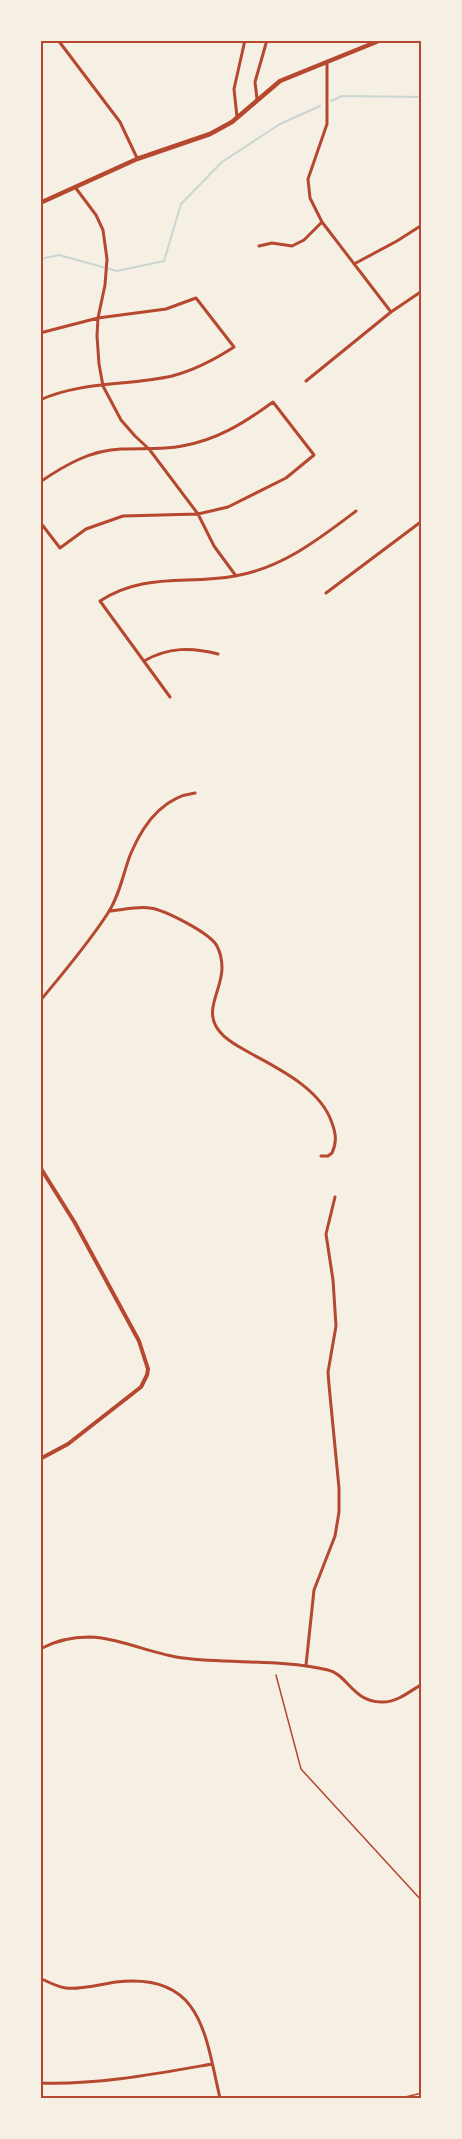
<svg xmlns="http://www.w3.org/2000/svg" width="462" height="2139" font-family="Georgia,serif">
	<rect width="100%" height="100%" fill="#f6efe4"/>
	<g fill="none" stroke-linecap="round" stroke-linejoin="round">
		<!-- stream -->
		<path stroke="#c9d6d2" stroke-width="2" d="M 331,101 L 342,96 L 422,97
			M 40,259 L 59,255 L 117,271 L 164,261 L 181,204 L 222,162 L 280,124 L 320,106"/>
		<!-- service -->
		<path stroke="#b5482f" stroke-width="1.5" d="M 276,1675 L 301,1769 L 422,1901
			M 401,2098 L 422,2093"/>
		<!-- minor -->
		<path stroke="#b5482f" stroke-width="3" d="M 58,40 L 120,122 L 137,158
			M 327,64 L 327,124 L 308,179 L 310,198 L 322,222 L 391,312
			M 257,99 L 255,82 L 267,40
			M 237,117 L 234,89 L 245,40
			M 75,187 L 96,215 L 103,230 L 107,259 L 105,285 L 98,318 L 97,336 L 99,364 L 103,386 L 121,420 L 135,436 L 149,449 L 198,514 L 214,546 L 236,576
			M 259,246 L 272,243 L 292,246 L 304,240 L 322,222
			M 354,264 L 397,241 L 422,225
			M 40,333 L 98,318 L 166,309 L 196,298 L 234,347 C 214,360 195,370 172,376 C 128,386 82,381 40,400
			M 306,381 L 391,312 L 422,291
			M 40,482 C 65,465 91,450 121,449 C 141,448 162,450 182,446 C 217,440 244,423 273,402 L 314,455 L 286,478 L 228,507 L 198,514 L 123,516 L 86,529 L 60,548 L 40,522
			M 326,593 L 422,521
			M 144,661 C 168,647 192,647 218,654
			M 170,697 L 100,601 C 145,572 186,585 235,576 C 282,568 319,539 356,511
			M 109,911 C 122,910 138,906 150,908 C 165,910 210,933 217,946 C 220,952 222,961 222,968 C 222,991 202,1011 220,1032 C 228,1042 240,1047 250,1053 C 279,1069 321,1089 332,1123 C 336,1134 337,1142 332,1153 L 328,1156 L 321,1156
			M 40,1001 C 64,972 88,944 108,913 C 120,895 123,873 131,853 C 143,825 163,797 195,793
			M 40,1649 C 55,1641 72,1637 89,1637 C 121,1638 151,1654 183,1658 C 231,1664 281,1659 328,1670 C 347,1674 353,1702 381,1702 C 396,1703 409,1692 422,1684
			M 306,1665 L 314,1590 L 335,1536 L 339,1512 L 339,1488 L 329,1385 L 328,1372 L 336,1326 L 333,1280 L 326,1234 L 335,1197
			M 44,1980 C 50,1983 59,1987 66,1988 C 77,1990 103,1984 116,1982 C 202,1972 205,2034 220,2098
			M 40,2083 C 98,2085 155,2074 212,2064"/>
		<!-- tertiary -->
		<path stroke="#b5482f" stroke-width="4" d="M 40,1167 L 75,1223 L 139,1341 L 148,1369 L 147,1375 L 141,1387 L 68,1444 L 40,1459"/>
		<!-- secondary -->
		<path stroke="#b5482f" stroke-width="4.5" d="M 40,203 L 137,159 L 210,134 L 232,122 L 280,81 L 381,40"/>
	</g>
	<!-- border -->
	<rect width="462" height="2139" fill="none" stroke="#f6efe4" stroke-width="84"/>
	<rect x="42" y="42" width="378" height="2055" fill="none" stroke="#b5482f" stroke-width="2"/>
</svg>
